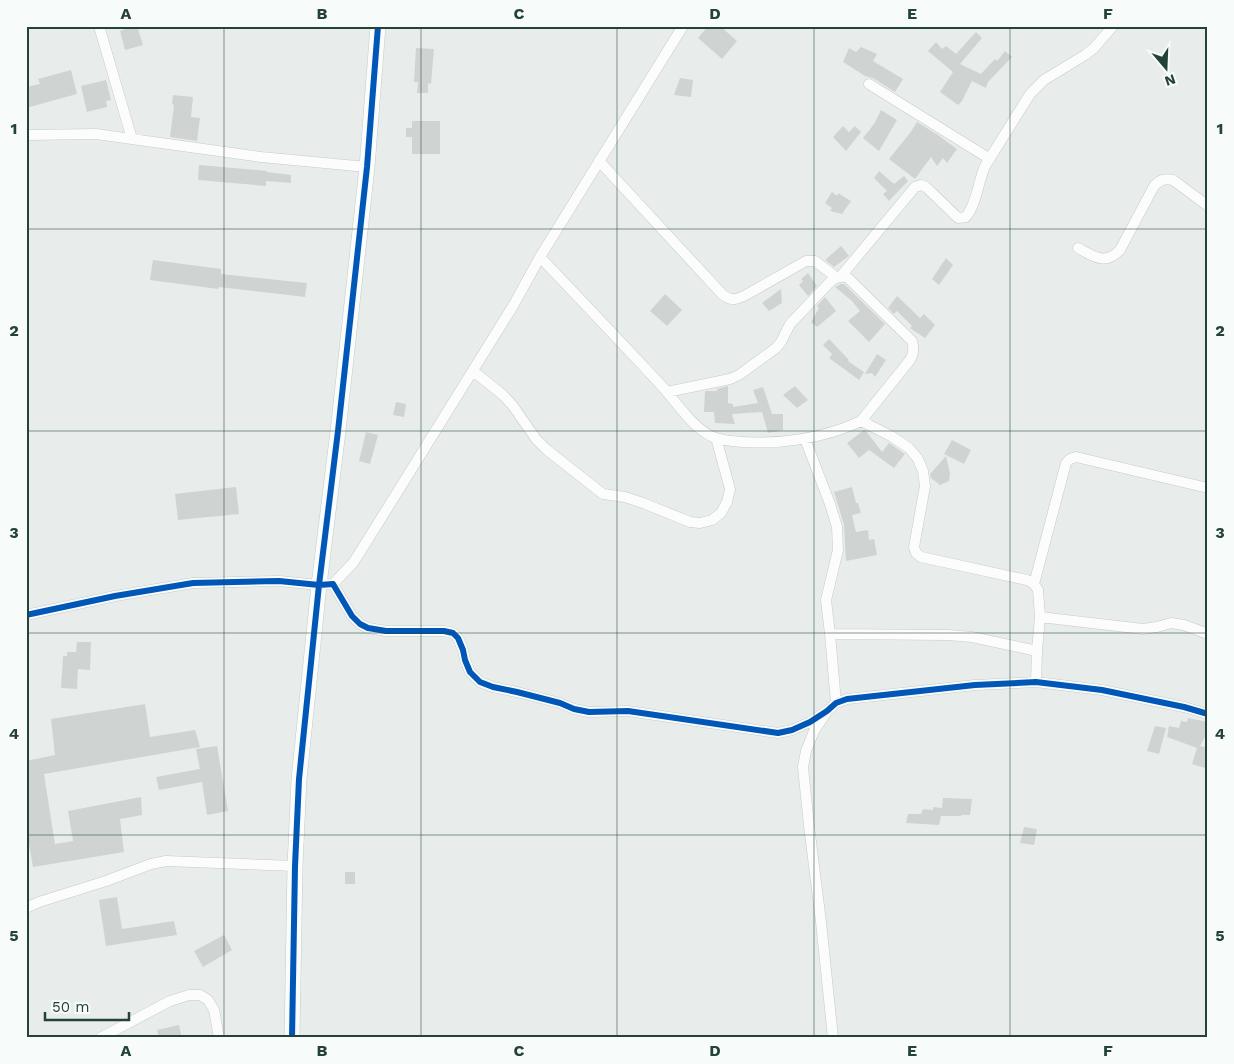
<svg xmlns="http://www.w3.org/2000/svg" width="1234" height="1064" font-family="'Work Sans',sans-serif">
	<rect width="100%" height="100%" fill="#e8edeb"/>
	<!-- building -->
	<path fill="#cfd4d2" d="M 134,26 L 137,26 L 143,45 L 125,50 L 120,31 Z
		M 708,26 L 720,26 L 737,41 L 722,59 L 698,38 Z
		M 976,32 L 982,38 L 960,64 L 981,74 L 995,59 L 997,61 L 1005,51 L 1012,57 L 988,82 L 986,88 L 972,81 L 962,101 L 958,105 L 940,92 L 953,72 L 928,51 L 936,42 L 942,49 L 946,46 L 956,54 Z
		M 861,47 L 877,54 L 873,61 L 903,79 L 895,92 L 873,78 L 865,76 L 843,62 L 849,48 L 856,52 Z
		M 416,48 L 434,49 L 431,84 L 428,83 L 428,93 L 417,93 L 418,82 L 414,82 Z
		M 71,70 L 77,94 L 26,108 L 26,87 L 40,84 L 38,79 Z
		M 680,78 L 693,80 L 691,97 L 674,95 Z
		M 106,80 L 111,100 L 106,101 L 107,107 L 87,112 L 81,86 Z
		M 173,95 L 193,97 L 191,117 L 200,118 L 197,141 L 170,137 L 174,105 L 172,104 Z
		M 881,110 L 897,120 L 879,151 L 863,138 L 874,124 Z
		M 412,121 L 440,121 L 440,154 L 412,154 L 412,137 L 406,137 L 406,128 L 412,128 Z
		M 917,122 L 938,135 L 957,149 L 947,163 L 943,158 L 937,166 L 931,157 L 915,179 L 889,159 L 910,133 Z
		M 843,126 L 849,132 L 855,126 L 861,132 L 846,151 L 833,137 Z
		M 199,165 L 267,171 L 267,172 L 291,175 L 291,183 L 266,181 L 266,186 L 198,180 Z
		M 879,171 L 894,184 L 904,176 L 908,181 L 889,201 L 883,194 L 887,191 L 874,178 Z
		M 832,192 L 837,196 L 838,193 L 851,201 L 842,214 L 830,211 L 832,208 L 825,203 Z
		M 841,246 L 849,256 L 834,267 L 825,260 Z
		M 946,258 L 953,265 L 939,285 L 932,279 Z
		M 153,260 L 221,269 L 221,274 L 307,283 L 305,297 L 219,287 L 218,289 L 150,280 Z
		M 808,273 L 817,286 L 808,296 L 799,285 L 803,281 L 801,279 Z
		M 841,284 L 844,284 L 885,324 L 869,342 L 848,321 L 860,311 L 852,301 L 835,287 Z
		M 781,289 L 782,303 L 769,311 L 762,303 Z
		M 665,294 L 682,310 L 667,326 L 650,311 Z
		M 897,296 L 920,318 L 924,314 L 935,325 L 925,338 L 910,328 L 912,326 L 897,311 L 894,314 L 888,308 Z
		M 825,297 L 836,311 L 817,327 L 811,322 L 819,308 L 817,306 Z
		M 829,339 L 849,360 L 848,361 L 864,372 L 859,380 L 829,358 L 832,354 L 823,345 Z
		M 877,354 L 886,360 L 875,377 L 872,373 L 865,374 Z
		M 728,386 L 728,403 L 733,404 L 733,407 L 758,403 L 753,390 L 763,387 L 772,414 L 783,414 L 783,430 L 768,433 L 762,412 L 732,414 L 735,424 L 715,423 L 714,412 L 704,412 L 705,391 L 717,391 L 717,389 Z
		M 795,386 L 808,400 L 797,408 L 783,395 Z
		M 396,402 L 406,404 L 404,417 L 393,415 Z
		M 864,430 L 866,431 L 882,452 L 889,443 L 905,454 L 894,468 L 869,450 L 859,458 L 847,443 Z
		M 366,432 L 378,435 L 370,464 L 359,461 Z
		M 952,440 L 971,450 L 964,464 L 944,454 Z
		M 946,456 L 950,473 L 949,481 L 940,485 L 931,478 L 930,474 Z
		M 236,487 L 239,514 L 178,520 L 175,494 Z
		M 852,487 L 856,503 L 858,503 L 861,513 L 852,515 L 856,532 L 868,530 L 869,540 L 874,539 L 877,555 L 846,561 L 844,525 L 834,492 Z
		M 77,642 L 91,642 L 90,670 L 78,669 L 77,689 L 61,688 L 63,656 L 67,656 L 67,652 L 76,652 Z
		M 145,704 L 150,737 L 195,730 L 200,747 L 44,774 L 55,844 L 73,841 L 68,811 L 141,797 L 142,815 L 120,819 L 124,852 L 33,867 L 26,828 L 26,761 L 55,755 L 51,719 Z
		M 1188,718 L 1208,722 L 1208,731 L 1200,746 L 1208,748 L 1208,769 L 1192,764 L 1197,748 L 1167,737 L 1169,726 L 1179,728 L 1181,721 L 1187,722 Z
		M 1155,726 L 1166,728 L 1159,754 L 1147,751 Z
		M 217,746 L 228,811 L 207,815 L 202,782 L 159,790 L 156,777 L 200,769 L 196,749 Z
		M 943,798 L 972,799 L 970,815 L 961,815 L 961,816 L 941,816 L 939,825 L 906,823 L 908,814 L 921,814 L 923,809 L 933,810 L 933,807 L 942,808 Z
		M 1024,827 L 1037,829 L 1034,845 L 1020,843 Z
		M 345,872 L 355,872 L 355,884 L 345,884 Z
		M 117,897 L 122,929 L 174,921 L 177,935 L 106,946 L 99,900 Z
		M 224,935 L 232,950 L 203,967 L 194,951 Z
		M 179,1025 L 182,1038 L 159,1038 L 157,1030 Z"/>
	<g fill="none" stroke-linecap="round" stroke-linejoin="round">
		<defs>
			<path id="street" d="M 99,26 L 132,139
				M 869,84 L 990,159
				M 26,135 L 96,134 L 261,157 L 367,167
				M 599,161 L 723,295 C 732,301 735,300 744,296 L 806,261 L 815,261 L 836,277
				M 1078,248 C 1093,256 1105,266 1120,250 L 1154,186 C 1160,180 1164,178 1173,180 L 1208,206
				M 540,257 C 580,299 620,341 660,384 C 676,401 691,427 713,437 C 719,440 726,440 732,441 C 774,446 823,439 861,421 L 891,436 L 909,448 L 918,459 L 923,471 L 925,486 L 914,547 L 916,553 L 921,557 L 1027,580 L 1034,584 L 1038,590 L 1040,617 L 1037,651 L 1036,682
				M 841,276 L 915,187 L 921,185 L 926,187 L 958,218 L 966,217 C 977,203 978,182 985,166 L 1030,94 L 1044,80 L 1085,55 L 1094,48 L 1113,26
				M 473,371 L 503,395 L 513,406 L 536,439 L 547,450 L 603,494 L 625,497 L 643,503 L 690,522 L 700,523 L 712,520 L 721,513 L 727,502 L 730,489 L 716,438
				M 667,392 L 730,379 L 739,375 L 776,348 L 781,342 L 790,324 L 831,281 C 836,277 840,276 847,277 L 912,341 C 914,348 914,353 910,360 L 861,421
				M 805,439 L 830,504 L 837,527 L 838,550 L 826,600 L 830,634 L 836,703
				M 333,584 L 353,563 L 362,549 L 513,306 L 540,257 L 683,26
				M 1034,584 L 1066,463 L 1070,459 L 1076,457 L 1208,488
				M 26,615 L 115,596 L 193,583 L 279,581 L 319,585 L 333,584 L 352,616 L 360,624 L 368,628 L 386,631 L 444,631 L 453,633 L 458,638 L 463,650 L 465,660 L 470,672 L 480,682 L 493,687 L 517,692 L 560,703 L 574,709 L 589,712 L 628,711 L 778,733 L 792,730 L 810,722 L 827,711 L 836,703 L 847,699 L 975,685 L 1036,682 L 1102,690 L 1184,707 L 1208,714
				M 1040,617 L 1143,629 L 1157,627 L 1171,623 L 1184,625 L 1208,634
				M 830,634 L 948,635 L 972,637 L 1037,651
				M 826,713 L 814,731 L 806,751 L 803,767 L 809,826 L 821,922 L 833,1038
				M 26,908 L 39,902 L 106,881 L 151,864 L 166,861 L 295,866
				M 100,1038 L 170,1001 L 189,995 L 200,995 L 208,1000 L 214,1010 L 219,1038"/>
			<path id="secondary" d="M 292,1038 L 295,866 L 299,779 L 319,585 L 338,431 L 367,167 L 378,26"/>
		</defs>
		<!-- street casing -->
		<use href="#street" stroke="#c5cac8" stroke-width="11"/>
		<!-- secondary casing -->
		<use href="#secondary" stroke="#c3cbc8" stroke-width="16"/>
		<!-- street -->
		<use href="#street" stroke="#fcfcfc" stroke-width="10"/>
		<!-- secondary -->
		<use href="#secondary" stroke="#fcfcfc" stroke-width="15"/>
		<defs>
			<path id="cycleway" d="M 26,615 L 115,596 L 193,583 L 279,581 L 319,585 L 333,584 L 352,616 L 360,624 L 368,628 L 386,631 L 444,631 L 453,633 L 458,638 L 463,650 L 465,660 L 470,672 L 480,682 L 493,687 L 517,692 L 560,703 L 574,709 L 589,712 L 628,711 L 778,733 L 792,730 L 810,722 L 827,711 L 836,703 L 847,699 L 975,685 L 1036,682 L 1102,690 L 1184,707 L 1208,714
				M 292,1038 L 295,866 L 299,779 L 319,585 L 338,431 L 367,167 L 378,26"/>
		</defs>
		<!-- cycleway casing -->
		<use href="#cycleway" stroke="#f7fbf9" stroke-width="9"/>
		<!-- cycleway -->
		<use href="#cycleway" stroke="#0057b8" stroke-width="6"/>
	</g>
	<!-- grid -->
	<path fill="none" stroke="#24423a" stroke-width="1" stroke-opacity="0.55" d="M 224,26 L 224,1038M 421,26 L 421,1038M 617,26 L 617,1038M 814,26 L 814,1038M 1010,26 L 1010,1038M 26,229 L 1208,229M 26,431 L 1208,431M 26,633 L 1208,633M 26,835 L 1208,835"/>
	<!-- border -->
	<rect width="1234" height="1064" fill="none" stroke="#f7fbf9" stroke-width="55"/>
	<!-- north arrow -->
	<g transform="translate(1166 68) rotate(161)" stroke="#f7fbf9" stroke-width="4" paint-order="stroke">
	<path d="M0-4L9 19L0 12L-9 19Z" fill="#24423a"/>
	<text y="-8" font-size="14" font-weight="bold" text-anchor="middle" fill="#24423a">N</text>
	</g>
	<!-- scale -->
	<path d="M45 1012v8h84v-8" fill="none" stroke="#24423a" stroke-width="2.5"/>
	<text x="52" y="1012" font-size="15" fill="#24423a" stroke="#f7fbf9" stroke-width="4" paint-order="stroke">50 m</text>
	<rect x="28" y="28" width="1178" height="1008" fill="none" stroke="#24423a" stroke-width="2"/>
	<g font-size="16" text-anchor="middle" font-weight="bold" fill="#24423a">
		<text x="126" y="19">A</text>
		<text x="322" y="19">B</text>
		<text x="519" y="19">C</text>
		<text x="715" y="19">D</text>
		<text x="912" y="19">E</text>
		<text x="1108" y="19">F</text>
		<text x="14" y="134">1</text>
		<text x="1220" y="134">1</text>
		<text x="14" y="336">2</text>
		<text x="1220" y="336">2</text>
		<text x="14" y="538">3</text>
		<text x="1220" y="538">3</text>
		<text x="14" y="739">4</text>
		<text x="1220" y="739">4</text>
		<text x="14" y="941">5</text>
		<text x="1220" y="941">5</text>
		<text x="126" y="1056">A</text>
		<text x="322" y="1056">B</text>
		<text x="519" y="1056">C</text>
		<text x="715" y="1056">D</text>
		<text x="912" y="1056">E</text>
		<text x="1108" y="1056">F</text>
	</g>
</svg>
